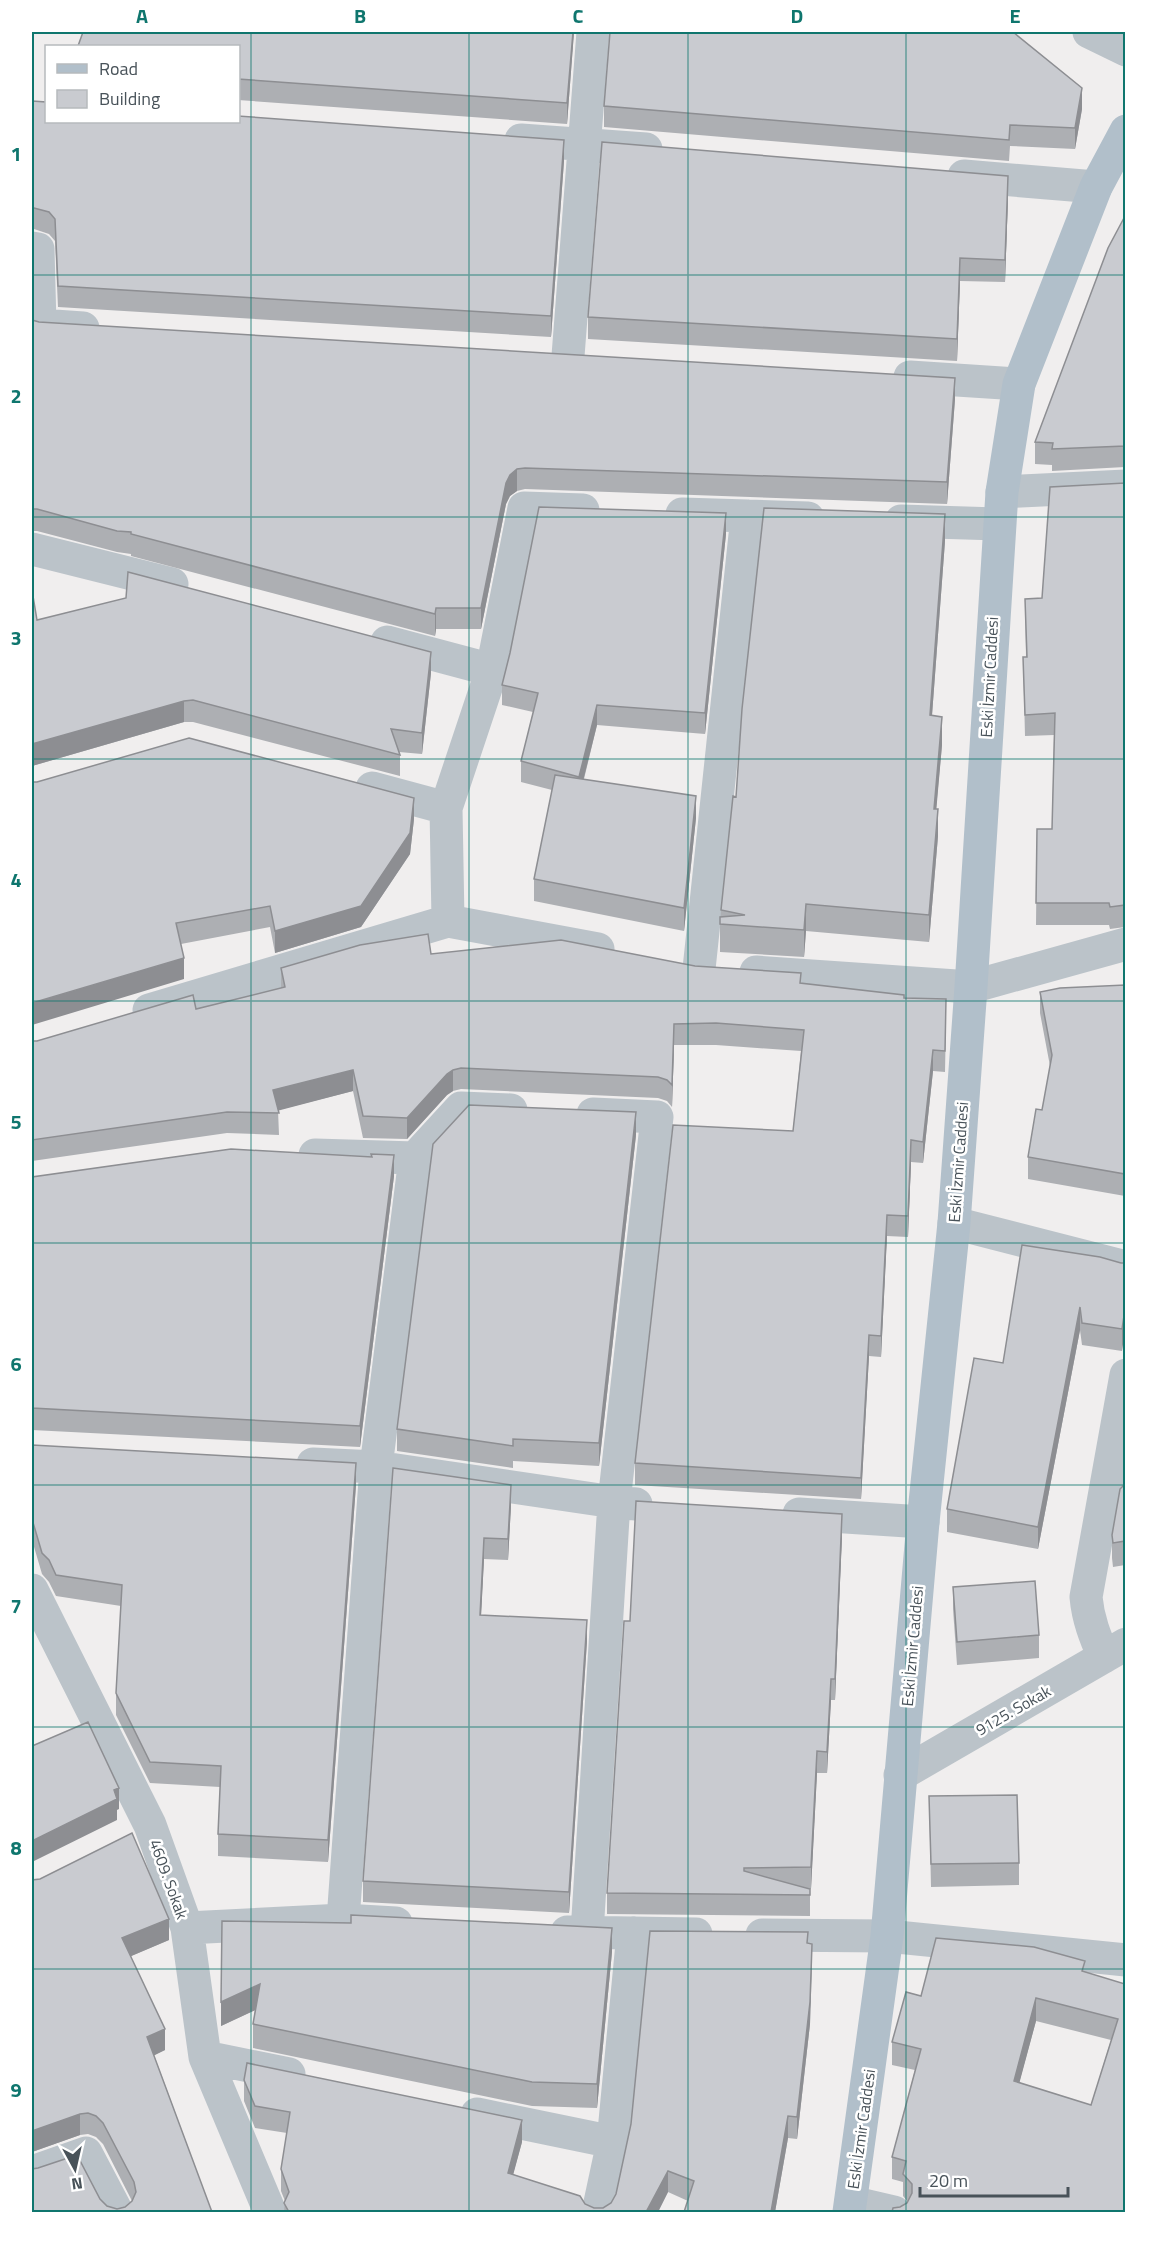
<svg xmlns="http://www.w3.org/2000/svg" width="1157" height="2244" font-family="'Titillium Web',sans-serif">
	<rect width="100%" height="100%" fill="#f0eeee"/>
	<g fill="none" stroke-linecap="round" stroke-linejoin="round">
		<!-- minor -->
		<path stroke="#bbc3c9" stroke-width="33" d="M 1089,32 L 1126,50
			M 521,140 L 646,149
			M 964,176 L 1096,187
			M 32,248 L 38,249 L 40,325 L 83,328
			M 568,356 L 593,32
			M 910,377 L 1019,384
			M 1002,492 L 1126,486
			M 682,514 L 808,518
			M 901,521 L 998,524
			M 32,549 L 172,584
			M 387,642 L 492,670
			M 372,788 L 446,808 L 448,921
			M 446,808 L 492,670 L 524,508 L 583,510
			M 699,969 L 747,516
			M 756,972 L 971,987 L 1126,944
			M 149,1010 L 448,921 L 598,949
			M 315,1155 L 415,1158 L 461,1108 L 511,1110
			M 954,1223 L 1126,1267
			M 313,1464 L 376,1467 L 614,1502 L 636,1504
			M 799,1514 L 923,1522
			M 32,1590 L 150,1825 L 187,1928 L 343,1920 L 396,1923
			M 1104,1657 C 1095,1637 1088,1619 1086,1597 L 1126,1375
			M 900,1775 L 1126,1644
			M 343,1920 L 376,1467 L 415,1158
			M 187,1928 L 205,2057 L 270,2212
			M 567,1932 L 696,1934
			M 587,1933 L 614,1502 L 657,1117 L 593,1114
			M 762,1935 L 887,1936 L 1126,1960
			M 205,2057 L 289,2074
			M 477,2114 L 613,2142
			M 32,2172 L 86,2153 L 117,2212
			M 851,2202 L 894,2212
			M 598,2212 L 613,2142 L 633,1933"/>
		<!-- major -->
		<path stroke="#b1bfca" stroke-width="33" d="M 849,2212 L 887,1936 L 923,1522 L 954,1223 L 971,987 L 1002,492 L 1019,384 L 1096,187 L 1126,131"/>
	</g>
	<!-- wall -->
	<path fill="#adafb3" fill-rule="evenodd" d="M 574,32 L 567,124 L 238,100 L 238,46 Z
		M 32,101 L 564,161 L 551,337 L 58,307 L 55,241 L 49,234 L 34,229 L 32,230 Z
		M 604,106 L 1082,109 L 1075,149 L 1010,146 L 1009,161 L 604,127 Z
		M 1008,198 L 1005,282 L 960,281 L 957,361 L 588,339 L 588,317 Z
		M 1125,216 L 1125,467 L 1052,471 L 1052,465 L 1035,464 L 1035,442 Z
		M 32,320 L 39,322 L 955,399 L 947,504 L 525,489 L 517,491 L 510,496 L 506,504 L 481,629 L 436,629 L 435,636 L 131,556 L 131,554 L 117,552 L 37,531 L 32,531 Z
		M 1125,483 L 1125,927 L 1110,929 L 1109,925 L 1036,925 L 1037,829 L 1052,829 L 1054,735 L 1025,736 L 1023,657 L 1026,657 L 1025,599 L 1042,598 Z
		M 726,534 L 705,734 L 597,725 L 584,779 L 696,818 L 684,931 L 534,901 L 534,879 L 552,790 L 521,782 L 521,761 L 533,712 L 502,705 L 502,685 Z
		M 945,541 L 932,715 L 942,745 L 936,809 L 938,836 L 929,942 L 806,931 L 804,957 L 720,952 L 720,924 L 721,910 Z
		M 32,590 L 37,620 L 431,673 L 422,754 L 399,752 L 400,755 L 400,776 L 193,722 L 184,722 L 32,766 Z
		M 32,782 L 414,819 L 410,854 L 361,927 L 275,953 L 270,927 L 181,944 L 184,979 Z
		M 431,954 L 695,966 L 801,983 L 904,998 L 946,1021 L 945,1072 L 933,1071 L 923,1163 L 911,1162 L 908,1237 L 887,1236 L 881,1357 L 869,1356 L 861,1499 L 635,1485 L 635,1463 L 793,1131 L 801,1051 L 716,1045 L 674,1045 L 672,1107 L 667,1101 L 658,1098 L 461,1089 L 453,1091 L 447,1095 L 407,1139 L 363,1138 L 353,1091 L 278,1110 L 279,1135 L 227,1133 L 32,1161 L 32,1041 L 37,1041 L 196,1009 L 281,988 L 281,968 Z
		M 1125,985 L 1125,1196 L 1028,1179 L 1028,1157 L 1042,1110 L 1050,1066 L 1040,1013 L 1040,992 Z
		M 636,1135 L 599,1466 L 513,1461 L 513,1468 L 397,1451 L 397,1429 Z
		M 371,1154 L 394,1176 L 360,1447 L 32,1430 L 32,1177 L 371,1157 Z
		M 1121,1263 L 1125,1263 L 1122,1351 L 1082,1345 L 1080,1330 L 1038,1549 L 947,1532 L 947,1509 L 1003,1363 Z
		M 32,1445 L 356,1485 L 328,1862 L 218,1856 L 218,1834 L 220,1787 L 150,1783 L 116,1715 L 116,1693 L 121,1606 L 56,1596 L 49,1582 L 42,1574 L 32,1540 Z
		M 393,1468 L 511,1506 L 508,1560 L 484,1559 L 481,1615 L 587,1641 L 569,1913 L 363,1902 L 363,1881 Z
		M 1125,1484 L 1125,1565 L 1113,1567 L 1112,1558 L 1112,1535 Z
		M 842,1536 L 835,1700 L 831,1700 L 827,1773 L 817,1773 L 811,1889 L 810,1889 L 810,1916 L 607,1914 L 607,1893 L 630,1621 Z
		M 953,1587 L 1039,1635 L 1039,1658 L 957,1665 L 953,1609 Z
		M 929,1796 L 1019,1863 L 1019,1885 L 931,1887 Z
		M 32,1880 L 169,1940 L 131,1956 L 165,2050 L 154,2055 L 212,2212 L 32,2212 L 100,2199 L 107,2206 L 117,2209 L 125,2207 L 132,2201 L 103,2144 L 96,2137 L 88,2134 L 80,2135 L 32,2152 Z
		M 808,1943 L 812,1965 L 810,2024 L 797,2139 L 788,2138 L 775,2212 L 684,2212 L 688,2201 L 668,2192 L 658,2212 L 284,2212 L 285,2201 L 281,2191 L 281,2169 L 287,2133 L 255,2128 L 244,2101 L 244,2080 L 522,2142 L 513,2174 L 585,2204 L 594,2208 L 603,2208 L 611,2203 Z
		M 612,1952 L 597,2108 L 532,2106 L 253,2048 L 253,2024 L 255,2010 L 221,2026 L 221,2002 Z
		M 1085,1972 L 1125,1984 L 1125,2212 L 900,2207 L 908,2202 L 903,2196 L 903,2182 L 892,2179 L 892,2157 L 915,2070 L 892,2065 L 892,2042 L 921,1996 ZM 1036,2021 L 1111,2040 L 1091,2105 L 1019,2083 Z"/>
	<!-- shaded-wall -->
	<path fill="#8d8e92" d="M 573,32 L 574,32 L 567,124 L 567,103 Z
		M 238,79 L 239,79 L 239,100 L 238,100 Z
		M 1082,88 L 1082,109 L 1075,149 L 1075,128 Z
		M 564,140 L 564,161 L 551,337 L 551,316 Z
		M 1008,176 L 1008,198 L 1005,282 L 1005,260 Z
		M 960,258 L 960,281 L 957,361 L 957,339 Z
		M 955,378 L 955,399 L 947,504 L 947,482 Z
		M 517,469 L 517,491 L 510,496 L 506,504 L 481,629 L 481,608 L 506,483 L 510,475 Z
		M 726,513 L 726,534 L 705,734 L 705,713 Z
		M 945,514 L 945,541 L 930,742 L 930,715 Z
		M 436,608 L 436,629 L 435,636 L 435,614 Z
		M 431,652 L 431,673 L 422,754 L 422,733 Z
		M 184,701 L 184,722 L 32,766 L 32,744 Z
		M 597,705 L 597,725 L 579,797 L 579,777 Z
		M 942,717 L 942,745 L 934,836 L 934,809 Z
		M 696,796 L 696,818 L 684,931 L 684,908 Z
		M 414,798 L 414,819 L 410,854 L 361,927 L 275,953 L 275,931 Z
		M 938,809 L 938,836 L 929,942 L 929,915 Z
		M 806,904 L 806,931 L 804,957 L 804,930 Z
		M 184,958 L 184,979 L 32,1025 L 32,1003 Z
		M 674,1024 L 674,1045 L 672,1107 L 672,1085 Z
		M 933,1050 L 933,1071 L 923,1163 L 923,1142 Z
		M 353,1070 L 353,1091 L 273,1112 L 273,1090 Z
		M 453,1070 L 453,1091 L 447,1095 L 407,1139 L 407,1118 L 447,1074 Z
		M 636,1112 L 636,1135 L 599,1466 L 599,1443 Z
		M 911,1140 L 911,1162 L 908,1237 L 908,1216 Z
		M 394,1155 L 394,1176 L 360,1447 L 360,1426 Z
		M 887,1215 L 887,1236 L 881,1357 L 881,1336 Z
		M 1080,1307 L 1080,1330 L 1038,1549 L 1038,1527 Z
		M 1125,1309 L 1125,1331 L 1122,1351 L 1122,1329 Z
		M 869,1335 L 869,1356 L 861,1499 L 861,1478 Z
		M 32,1408 L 33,1408 L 33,1429 L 32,1430 Z
		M 356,1463 L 356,1485 L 328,1862 L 328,1840 Z
		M 511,1485 L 511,1506 L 508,1560 L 508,1539 Z
		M 842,1514 L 842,1536 L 835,1700 L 835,1679 Z
		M 484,1538 L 484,1559 L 480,1636 L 480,1615 Z
		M 587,1620 L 587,1641 L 569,1913 L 569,1892 Z
		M 831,1679 L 831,1700 L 827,1773 L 827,1752 Z
		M 817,1751 L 817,1773 L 811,1889 L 811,1867 Z
		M 119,1788 L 119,1809 L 117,1810 L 117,1820 L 32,1862 L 32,1841 L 114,1790 Z
		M 169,1919 L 169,1940 L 122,1960 L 122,1938 Z
		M 612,1928 L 612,1952 L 597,2108 L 597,2084 Z
		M 812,1944 L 810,2024 L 797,2139 L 797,2117 Z
		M 260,1984 L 260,2008 L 221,2026 L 221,2002 Z
		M 1036,1998 L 1036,2021 L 1014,2103 L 1014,2081 Z
		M 165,2029 L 165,2050 L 147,2059 L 147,2037 Z
		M 80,2114 L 80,2135 L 32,2152 L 32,2131 Z
		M 788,2116 L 788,2138 L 775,2212 L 771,2212 Z
		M 522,2120 L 522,2142 L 508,2194 L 508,2173 Z
		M 668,2171 L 668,2192 L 658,2212 L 646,2212 Z"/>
	<!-- building -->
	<path fill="#c9cbd0" stroke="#8d8e92" stroke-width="1.5" fill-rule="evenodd" d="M 83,32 L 573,32 L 567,103 L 238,79 L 238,46 L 78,46 Z
		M 610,32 L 1013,32 L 1082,88 L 1075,128 L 1010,125 L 1009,140 L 604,106 Z
		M 32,101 L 46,102 L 46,122 L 238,122 L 238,116 L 564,140 L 551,316 L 58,286 L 55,219 L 49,212 L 34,208 L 32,208 Z
		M 602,142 L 1008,176 L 1005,260 L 960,258 L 957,339 L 588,317 Z
		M 1125,216 L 1125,446 L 1052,449 L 1053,443 L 1035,442 L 1108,248 Z
		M 32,320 L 39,322 L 955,378 L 947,482 L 525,468 L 517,469 L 510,475 L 506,483 L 481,608 L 436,608 L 435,614 L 131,534 L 131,532 L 117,531 L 37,509 L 32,509 Z
		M 1125,483 L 1125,905 L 1110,907 L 1109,903 L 1036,903 L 1037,829 L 1052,829 L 1055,713 L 1025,715 L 1023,657 L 1027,657 L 1025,599 L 1042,598 L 1050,487 Z
		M 539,507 L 726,513 L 705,713 L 597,705 L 579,777 L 521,761 L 538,693 L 502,685 L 510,653 Z
		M 764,508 L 945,514 L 930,715 L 942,717 L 934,809 L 938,809 L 929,915 L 806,904 L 804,930 L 720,924 L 720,917 L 745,915 L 721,910 L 733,796 L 736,797 L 742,709 Z
		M 128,572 L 431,652 L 422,733 L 391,729 L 400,755 L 193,700 L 184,701 L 32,744 L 32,590 L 37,620 L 126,598 Z
		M 189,738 L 414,798 L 410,833 L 361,906 L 275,931 L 270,906 L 176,923 L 184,958 L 32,1003 L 32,782 L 37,782 Z
		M 555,775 L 696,796 L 684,908 L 534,879 Z
		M 428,934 L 431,954 L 561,940 L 695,966 L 801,973 L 800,983 L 904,995 L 904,998 L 946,999 L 945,1051 L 933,1050 L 923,1142 L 911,1140 L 908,1216 L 887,1215 L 881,1336 L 869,1335 L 861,1478 L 635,1463 L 673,1125 L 793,1131 L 804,1030 L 716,1023 L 674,1024 L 672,1085 L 667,1080 L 658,1077 L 461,1068 L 453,1070 L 447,1074 L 407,1118 L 363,1116 L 353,1070 L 273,1090 L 279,1113 L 227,1112 L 32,1140 L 32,1041 L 37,1041 L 193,995 L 196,1009 L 285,987 L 281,968 L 360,945 Z
		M 1125,985 L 1125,1174 L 1028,1157 L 1036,1109 L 1042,1110 L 1052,1055 L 1040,992 L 1060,988 Z
		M 469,1105 L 636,1112 L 599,1443 L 513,1439 L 513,1446 L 397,1429 L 433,1144 Z
		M 231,1149 L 372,1157 L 371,1154 L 394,1155 L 360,1426 L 32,1408 L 32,1177 Z
		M 1022,1245 L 1100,1257 L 1121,1263 L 1125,1263 L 1125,1309 L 1122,1329 L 1082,1323 L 1080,1307 L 1038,1527 L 947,1509 L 974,1358 L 1003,1363 Z
		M 32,1445 L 356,1463 L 328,1840 L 218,1834 L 221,1766 L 150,1762 L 116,1693 L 122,1585 L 56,1575 L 49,1560 L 42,1553 L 32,1519 Z
		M 393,1468 L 511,1485 L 508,1539 L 484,1538 L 480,1615 L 587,1620 L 569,1892 L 363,1881 Z
		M 1125,1484 L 1125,1541 L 1113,1543 L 1112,1535 L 1120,1489 Z
		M 636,1501 L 842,1514 L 835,1679 L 831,1679 L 827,1752 L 817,1751 L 811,1867 L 744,1868 L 744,1871 L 810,1889 L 810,1895 L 607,1893 L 624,1621 L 630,1621 Z
		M 1035,1581 L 1039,1635 L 957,1642 L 953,1587 Z
		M 88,1722 L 119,1788 L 114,1790 L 117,1799 L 32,1841 L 32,1746 Z
		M 1017,1795 L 1019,1863 L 931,1864 L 929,1796 Z
		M 132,1833 L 169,1919 L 122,1938 L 165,2029 L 147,2037 L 212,2212 L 32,2212 L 32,2169 L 38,2168 L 77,2155 L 100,2199 L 107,2206 L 117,2209 L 125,2207 L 132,2201 L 136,2192 L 134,2182 L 103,2123 L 96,2116 L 88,2113 L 80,2114 L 32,2131 L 32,1880 L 40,1879 Z
		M 351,1915 L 612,1928 L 597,2084 L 532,2082 L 253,2024 L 260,1984 L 221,2002 L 222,1921 L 351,1923 Z
		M 650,1931 L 808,1932 L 807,1943 L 812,1944 L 810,2002 L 797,2117 L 788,2116 L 771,2212 L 684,2212 L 694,2181 L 668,2171 L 646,2212 L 289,2212 L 284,2203 L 289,2192 L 281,2169 L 290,2112 L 255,2106 L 244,2080 L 247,2063 L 522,2120 L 508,2173 L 580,2196 L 585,2204 L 594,2208 L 603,2208 L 611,2203 L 616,2194 L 631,2124 Z
		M 936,1938 L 1034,1947 L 1085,1961 L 1082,1971 L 1125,1984 L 1125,2212 L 892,2212 L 893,2208 L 900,2207 L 907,2203 L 912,2193 L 912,2184 L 903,2174 L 906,2161 L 892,2157 L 921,2049 L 892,2042 L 906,1992 L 921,1996 ZM 1036,1998 L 1118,2019 L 1091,2105 L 1014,2081 Z"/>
	<!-- grid -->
	<path fill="none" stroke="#0f766e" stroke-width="1.5" stroke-opacity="0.55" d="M 251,32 L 251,2212M 469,32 L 469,2212M 688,32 L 688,2212M 906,32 L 906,2212M 32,275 L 1126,275M 32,517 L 1126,517M 32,759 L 1126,759M 32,1001 L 1126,1001M 32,1243 L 1126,1243M 32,1485 L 1126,1485M 32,1727 L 1126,1727M 32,1969 L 1126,1969"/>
	<g text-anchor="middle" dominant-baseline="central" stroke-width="5" stroke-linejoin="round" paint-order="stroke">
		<!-- street labels -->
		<g font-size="16" fill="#485259" stroke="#fff">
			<text transform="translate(989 677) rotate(-87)">Eski İzmir Caddesi</text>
			<text transform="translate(958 1162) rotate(-86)">Eski İzmir Caddesi</text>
			<text transform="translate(912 1646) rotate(-85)">Eski İzmir Caddesi</text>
			<text transform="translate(1013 1710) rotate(-30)">9125. Sokak</text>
			<text transform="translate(169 1879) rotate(70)">4609. Sokak</text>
			<text transform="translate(861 2129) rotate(-82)">Eski İzmir Caddesi</text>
		</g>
	</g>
	<!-- border -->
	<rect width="1157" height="2244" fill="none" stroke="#ffffff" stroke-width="66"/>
	<!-- legend -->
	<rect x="45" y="45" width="195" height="78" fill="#ffffff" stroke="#b6babd" stroke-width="1.5"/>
	<rect x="57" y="64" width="30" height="9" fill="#b1bfca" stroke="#b6babd" stroke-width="1.5"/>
	<text x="99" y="75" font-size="18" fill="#485259">Road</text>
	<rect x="57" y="90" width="30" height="18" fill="#c9cbd0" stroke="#b6babd" stroke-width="1.5"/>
	<text x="99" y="105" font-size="18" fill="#485259">Building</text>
	<!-- north arrow -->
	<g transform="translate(75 2169) rotate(172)" stroke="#ffffff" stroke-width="4.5" paint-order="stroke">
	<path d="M0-4.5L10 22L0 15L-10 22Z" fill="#485259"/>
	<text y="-9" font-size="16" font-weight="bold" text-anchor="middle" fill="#485259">N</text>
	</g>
	<!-- scale -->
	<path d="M920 2187v9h148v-9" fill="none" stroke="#485259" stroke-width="3"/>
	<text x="929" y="2187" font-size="18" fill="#485259" stroke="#ffffff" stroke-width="4.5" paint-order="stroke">20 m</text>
	<rect x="33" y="33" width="1091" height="2178" fill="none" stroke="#0f766e" stroke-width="2"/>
	<g font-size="20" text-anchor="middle" font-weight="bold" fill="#0f766e">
		<text x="142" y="23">A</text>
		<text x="360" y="23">B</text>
		<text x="578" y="23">C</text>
		<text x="797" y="23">D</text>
		<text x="1015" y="23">E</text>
		<text x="16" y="161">1</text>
		<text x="16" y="403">2</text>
		<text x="16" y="645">3</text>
		<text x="16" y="887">4</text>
		<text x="16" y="1129">5</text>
		<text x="16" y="1371">6</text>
		<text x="16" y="1613">7</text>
		<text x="16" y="1855">8</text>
		<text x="16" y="2097">9</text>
	</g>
</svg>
